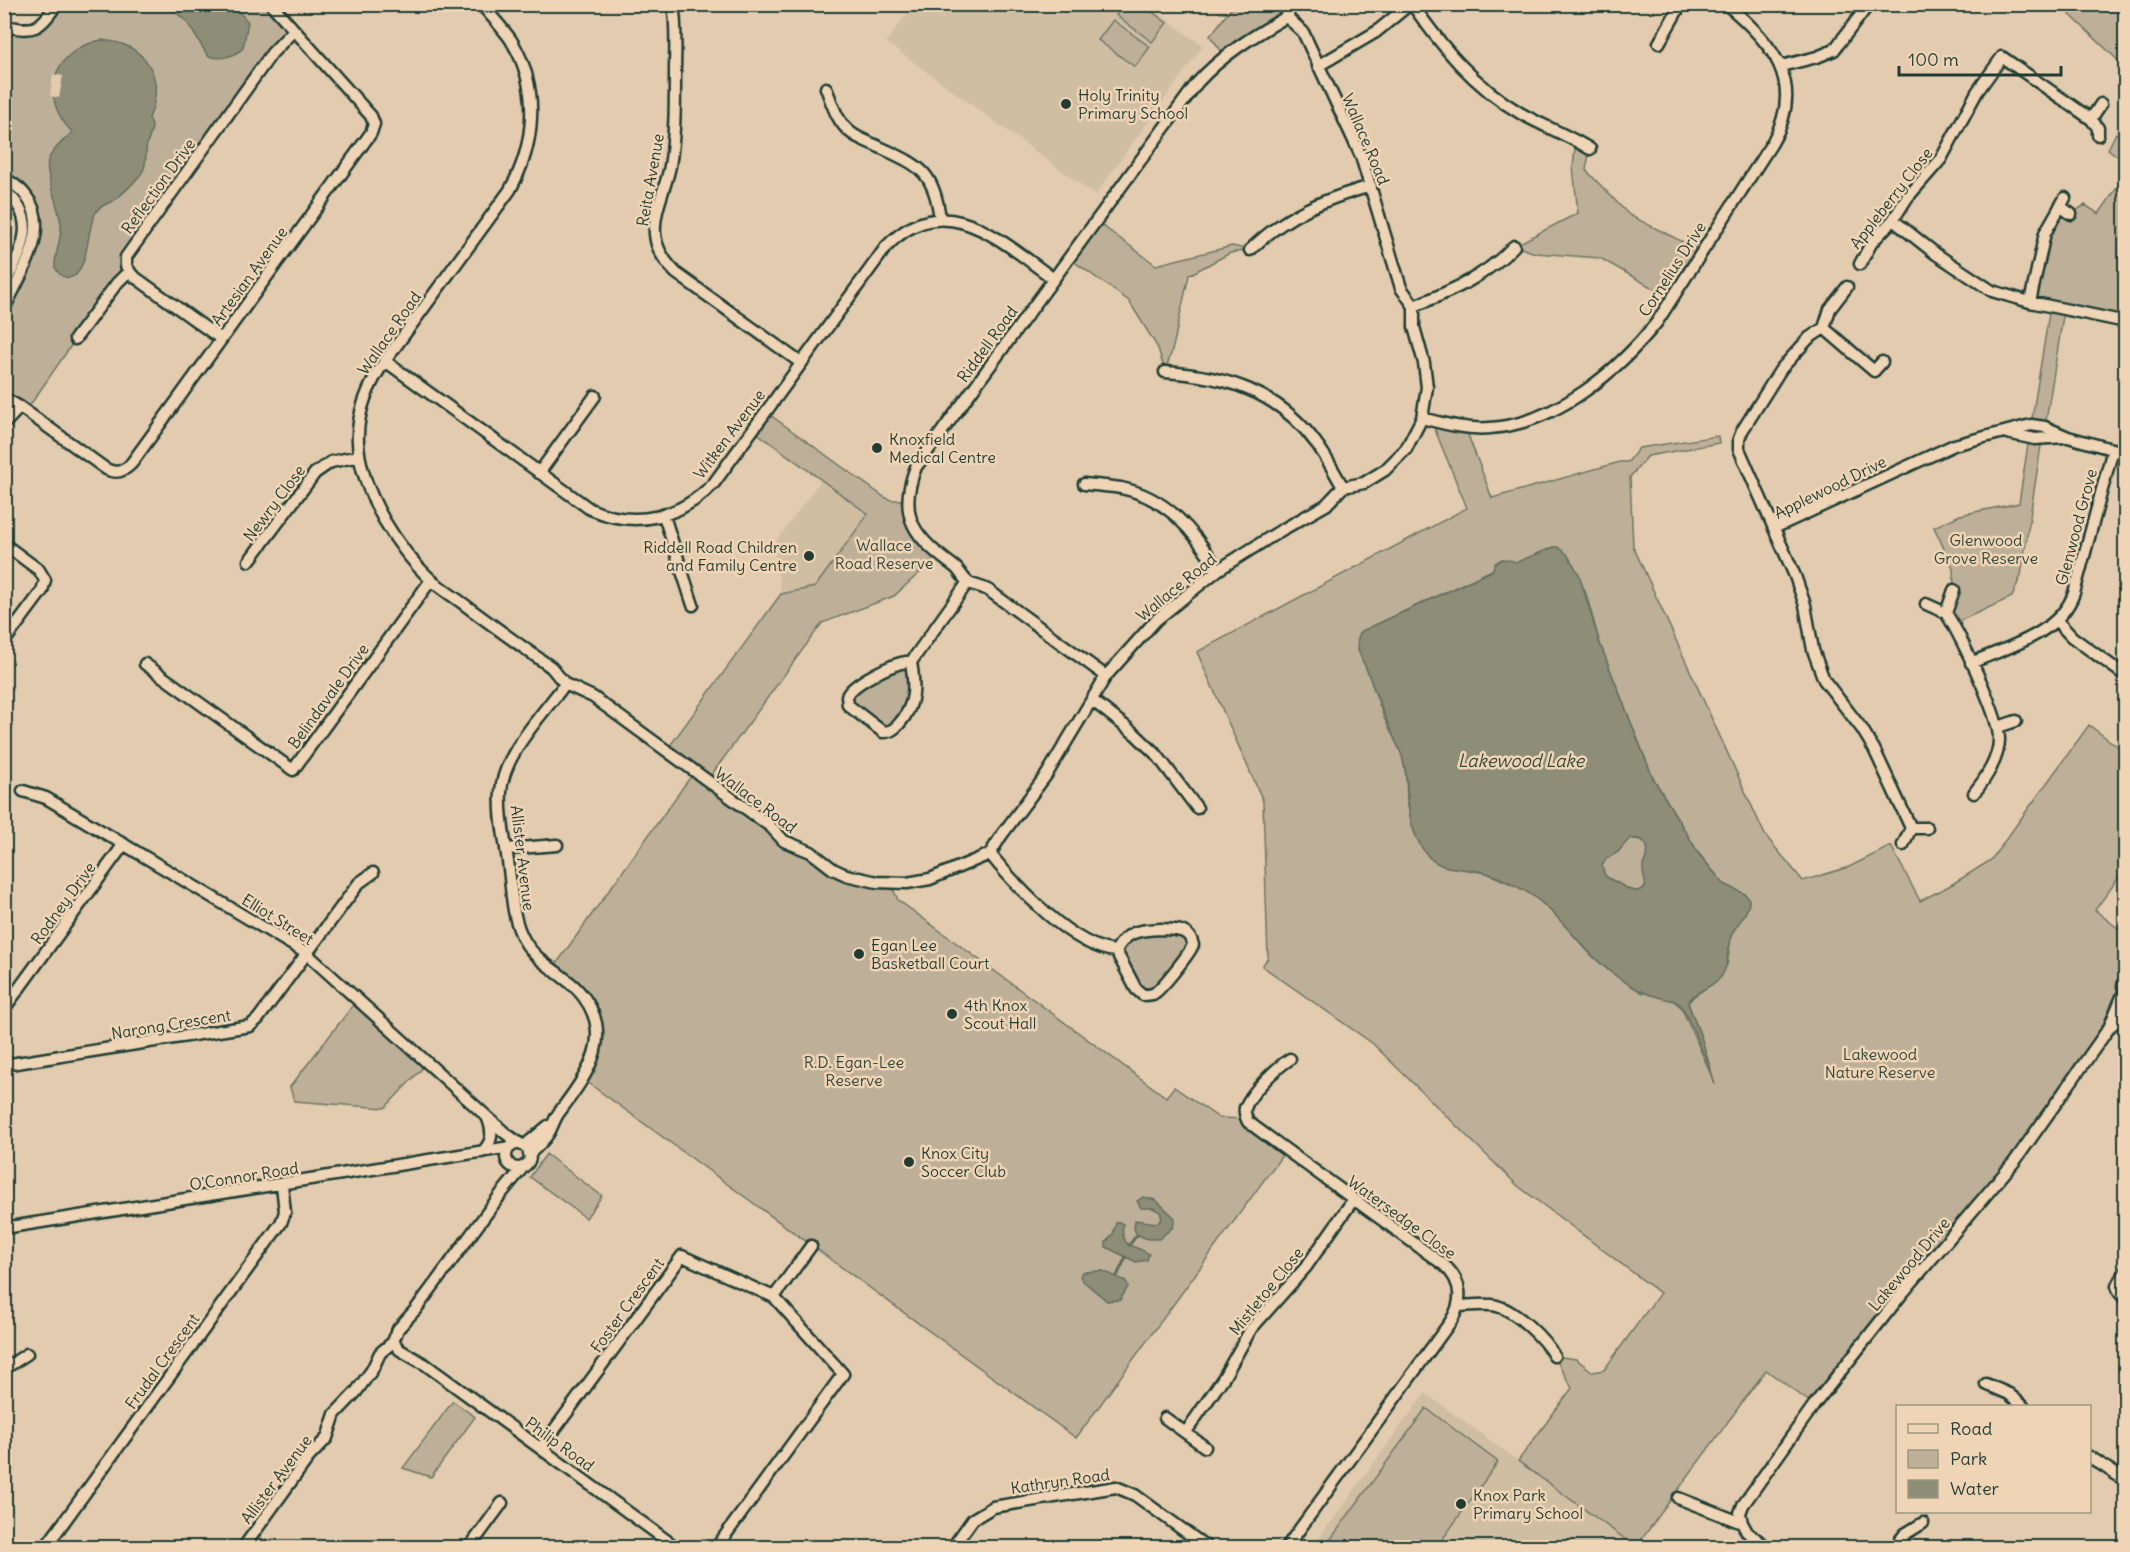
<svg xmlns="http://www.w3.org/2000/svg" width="2130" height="1552" font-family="Delius,sans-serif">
	<rect width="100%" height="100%" fill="#e2cbae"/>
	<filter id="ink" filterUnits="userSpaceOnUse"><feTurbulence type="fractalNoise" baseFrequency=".0167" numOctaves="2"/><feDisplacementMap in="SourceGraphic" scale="12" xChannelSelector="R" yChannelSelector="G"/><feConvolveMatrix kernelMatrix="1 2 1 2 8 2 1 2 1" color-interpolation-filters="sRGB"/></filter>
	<g filter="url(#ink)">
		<!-- built -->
		<path fill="#d0bea3" d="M 1146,4 L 1203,46 L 1095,195 L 886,42 L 914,5 Z
			M 821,480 L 868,514 L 815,587 L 781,594 L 774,544 Z
			M 1425,1393 L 1637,1547 L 1312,1548 Z"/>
		<!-- green -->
		<path fill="#beb098" stroke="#6e7666" stroke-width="1.5" fill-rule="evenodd" d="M 271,4 L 294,30 L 126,266 L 26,411 L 20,407 L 5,424 L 5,398 L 19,405 L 5,389 L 5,309 L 33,248 L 35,210 L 5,178 L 5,26 L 27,30 L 57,5 Z
			M 1124,5 L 1143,5 L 1167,23 L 1152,42 L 1116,15 Z
			M 1234,5 L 1286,5 L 1286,12 L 1225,56 L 1210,36 Z
			M 2060,5 L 2125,5 L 2125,67 Z
			M 1113,20 L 1150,47 L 1135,67 L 1098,40 Z
			M 2116,133 L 2125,140 L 2125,162 L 2108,149 Z
			M 1576,141 L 1590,149 L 1586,170 L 1629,215 L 1703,252 L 1672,299 L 1600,258 L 1536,253 L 1514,246 L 1578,213 L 1573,167 Z
			M 2125,176 L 2125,249 L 2121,253 L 2126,258 L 2126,317 L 2064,310 L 2045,427 L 2031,425 L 2050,307 L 2030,302 L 2055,213 L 2071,214 L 2085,205 L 2099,214 Z
			M 1096,221 L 1156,265 L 1232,246 L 1250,250 L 1230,253 L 1189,275 L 1173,347 L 1165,372 L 1158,348 L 1129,301 L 1069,258 Z
			M 766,412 L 884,497 L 891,500 L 908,500 L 909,513 L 939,555 L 894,596 L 822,623 L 707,781 L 823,864 L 891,884 L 898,900 L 1166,1097 L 1174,1087 L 1219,1118 L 1246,1119 L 1286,1150 L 1076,1438 L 583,1079 L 593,1059 L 591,1010 L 552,970 L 694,772 L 666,751 L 781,594 L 815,587 L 868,514 L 753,430 Z
			M 1431,420 L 1465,427 L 1492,498 L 1620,462 L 1628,462 L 1639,448 L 1718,436 L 1719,443 L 1648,456 L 1630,477 L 1633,546 L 1765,835 L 1803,881 L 1849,867 L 1891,846 L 1920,901 L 1951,885 L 1991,860 L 2089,725 L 2125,752 L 2125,869 L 2095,910 L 2125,934 L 2125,977 L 2109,1028 L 2042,1124 L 1814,1405 L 1766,1370 L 1636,1547 L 1518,1461 L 1572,1388 L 1554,1356 L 1576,1359 L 1593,1372 L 1604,1370 L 1660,1293 L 1518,1186 L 1372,1043 L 1262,966 L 1268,958 L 1263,801 L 1197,652 L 1467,508 ZM 1554,547 L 1585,590 L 1600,644 L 1653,778 L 1699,854 L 1724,884 L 1745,894 L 1749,903 L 1732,933 L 1727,965 L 1717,981 L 1694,996 L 1688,1003 L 1702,1040 L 1713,1078 L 1681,1007 L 1672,1000 L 1641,992 L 1616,976 L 1592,956 L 1557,917 L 1531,893 L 1487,873 L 1443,866 L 1428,856 L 1415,834 L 1407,803 L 1406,775 L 1402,754 L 1384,718 L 1367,670 L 1358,650 L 1357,645 L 1362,631 L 1492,570 L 1502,559 L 1516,563 Z
			M 2029,438 L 2042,439 L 2021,575 L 2012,597 L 1953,624 L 1946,613 L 1954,590 L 1953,568 L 1934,527 L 1960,515 L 2019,503 Z
			M 906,662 L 913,700 L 895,729 L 877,729 L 847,696 Z
			M 1629,838 L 1642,840 L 1646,844 L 1649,854 L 1643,865 L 1646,885 L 1645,888 L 1638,891 L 1630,890 L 1610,879 L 1605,876 L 1602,866 L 1606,859 L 1618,852 Z
			M 1181,931 L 1193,941 L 1159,989 L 1143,995 L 1118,946 L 1126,936 Z
			M 358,999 L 428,1062 L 385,1108 L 294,1101 L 290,1087 Z
			M 546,1154 L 602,1196 L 586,1218 L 530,1177 Z
			M 453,1401 L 475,1417 L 431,1477 L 403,1468 Z
			M 1426,1408 L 1498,1462 L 1437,1547 L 1325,1547 Z"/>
		<!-- water -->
		<path fill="#8e8d78" stroke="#626d5d" stroke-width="1.5" fill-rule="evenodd" d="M 167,5 L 233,5 L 248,22 L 243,48 C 234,57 220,60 208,56 L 187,22 Z
			M 101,40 C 145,43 167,76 149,118 C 155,126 150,135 147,144 C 145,152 147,164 143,171 C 136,181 123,194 113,201 C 106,205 98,206 95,214 C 86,233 90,257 76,275 C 67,281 59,276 55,267 C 54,254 62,240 61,225 C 60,209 44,173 48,161 C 51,150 65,140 72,132 C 37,96 53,50 101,40 Z
			M 1554,547 L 1558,547 L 1567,554 L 1579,574 L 1600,644 L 1653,778 L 1699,854 L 1712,870 L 1724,884 L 1745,894 L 1749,899 C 1750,913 1736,924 1731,936 C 1726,950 1730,965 1721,977 C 1712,988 1694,990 1688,1003 L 1702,1040 L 1715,1085 C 1705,1062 1695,1027 1681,1006 C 1676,999 1668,1000 1661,998 C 1644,994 1630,986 1616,976 C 1579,950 1558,906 1516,886 C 1507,881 1497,876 1487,873 C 1469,867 1441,872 1428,856 C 1398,821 1415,778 1397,744 C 1386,721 1377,697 1368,673 C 1365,664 1359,656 1358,648 C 1357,641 1357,636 1362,631 L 1492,571 L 1495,563 L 1502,559 L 1517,562 ZM 1630,838 L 1642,840 C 1654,851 1644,856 1643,868 C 1642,876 1647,881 1645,888 L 1638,891 L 1630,890 L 1610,879 L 1605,876 L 1602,866 L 1606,859 L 1618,852 Z
			M 1143,1197 L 1156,1200 L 1175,1218 L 1173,1227 L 1159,1239 L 1148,1239 L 1137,1235 L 1134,1229 L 1135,1220 L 1157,1223 L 1162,1219 L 1160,1212 L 1153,1208 L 1141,1208 L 1137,1201 Z
			M 1119,1222 L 1123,1224 C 1120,1251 1134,1243 1149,1254 L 1147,1260 L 1136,1262 L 1106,1247 L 1106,1242 L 1113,1234 L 1116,1223 Z
			M 1103,1271 L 1126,1281 L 1128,1287 L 1120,1300 L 1107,1301 L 1082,1280 L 1080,1276 L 1082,1272 Z"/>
		<!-- pier -->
		<path fill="#e2cbae" d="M 53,74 L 63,76 L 59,98 L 50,96 Z"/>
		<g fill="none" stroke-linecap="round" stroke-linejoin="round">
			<!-- stream -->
			<path stroke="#626d5d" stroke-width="3" d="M 1129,1245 L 1137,1235
				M 1117,1276 L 1126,1257"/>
			<defs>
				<path id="street" d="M 481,4 C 491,16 502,27 511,40 C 540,87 536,143 510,190 L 385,361 C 346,417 352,463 384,520 C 397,542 410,560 429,578 C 441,589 456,598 469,608 C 496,628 524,648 551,667 L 565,684 L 593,697 L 771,827 L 784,841 L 811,852 L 833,869 L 846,875 L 877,882 L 907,883 L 930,879 L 990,854 L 1001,836 L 1047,774 L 1106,676 L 1156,620 L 1218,570 L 1280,531 L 1326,505 L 1343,487 L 1364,483 L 1385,470 L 1406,449 L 1422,418 L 1427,387 L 1424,363 L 1414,327 L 1414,306 L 1401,288 L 1361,156 L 1303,32 L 1289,19 L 1286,4
					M 673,4 C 677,27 675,51 675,74 C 675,105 675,136 670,166 C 666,188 653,211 655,234 C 656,249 666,263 676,273 L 801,363
					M 1412,4 C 1442,47 1474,86 1520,113 C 1543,126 1568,135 1590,149
					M 4,26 C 36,32 38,30 57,4
					M 1659,43 L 1681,4
					M 1318,66 L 1376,32 L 1410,4
					M 1781,66 L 1817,57 L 1834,50 L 1869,4
					M 826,88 C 832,103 837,122 850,132 C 857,138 866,141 875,145 C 917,165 934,168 940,219
					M 2098,135 L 2098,128 L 2091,119 L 2101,104
					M 4,178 C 12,183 21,188 26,196 C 53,229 19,277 4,309
					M 4,190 C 41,221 21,250 4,286
					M 2060,206 L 2071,214
					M 1893,220 L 1936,254 L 1992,291 L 2030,302 L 2126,322
					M 1250,250 C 1287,214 1322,200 1371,186
					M 1860,264 L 1872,242 L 1893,220 L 1907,198 L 1941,159 L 1977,92 L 2002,57 L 2091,119
					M 1847,287 L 1830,309 L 1824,328 L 1809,338 L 1781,369 L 1742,431 L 1739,439 L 1739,449 L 1795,576 L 1805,605 L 1813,650 L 1824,680 L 1862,729 L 1874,749 L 1911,828
					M 2030,302 L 2045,233 L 2065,198
					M 1414,306 C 1452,291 1486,276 1514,246
					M 1824,328 L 1874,371 L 1882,362
					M 75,339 L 117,283 L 129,271
					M 221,339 L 132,275 L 126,266 L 126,257 L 272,53 L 294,30
					M 385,361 L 590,509 C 635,529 681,518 714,483 L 886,247 C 945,185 1002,242 1054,279
					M 1165,372 C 1225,376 1278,391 1316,443 C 1326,456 1334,472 1343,487
					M 4,398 L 20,407 L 106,469 C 116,474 123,472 131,464 L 371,133 L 374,124 L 371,116 L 271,4
					M 1422,418 C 1445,424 1467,430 1490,428 C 1556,424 1618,371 1657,322 L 1772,143 C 1807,83 1772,42 1726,4
					M 4,424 L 20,407
					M 2007,433 L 2035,439 L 2065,437
					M 539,473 L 595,396
					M 1084,484 C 1096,485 1109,486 1121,488 C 1167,497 1195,532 1218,570
					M 664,516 L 693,605
					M 1774,528 L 1954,445 L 2031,425 L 2045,427 L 2068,437 L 2126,453
					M 4,544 L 39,570 L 45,580 L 42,591 L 4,642
					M 249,561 L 315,473 L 331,462 L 359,456
					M 1926,604 L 1946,613 L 1954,590
					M 1946,613 C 1960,635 2000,716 1999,740 C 1999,758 1985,780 1974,793
					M 2057,621 L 2072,637 L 2126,676
					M 906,662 L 911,662 C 915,686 916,705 899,724 C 894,729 891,732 883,732 L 853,709 L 848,705 L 847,696 C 853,683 892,664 906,662 Z
					M 911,662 L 968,582
					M 1971,663 C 2007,647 2060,634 2074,593 L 2113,449
					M 145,664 L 293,770 L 431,580
					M 1106,676 L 988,590 C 982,587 977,586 971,584 C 964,581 961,572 955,567 C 916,538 896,518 916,467 L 1197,83 C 1223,54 1255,35 1288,16
					M 1092,700 L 1135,734 L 1157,755 L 1197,808
					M 1998,727 L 2016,721
					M 23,791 L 46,798 L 306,953 L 505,1133 L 522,1145
					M 1903,845 L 1911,828 L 1927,828
					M 507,849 L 557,845
					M 990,854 C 1016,886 1073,948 1116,951
					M 1161,929 C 1174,930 1190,928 1193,945 C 1189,954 1161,990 1153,994 C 1149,995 1147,995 1143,995 L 1136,989 L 1116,951 C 1126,931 1139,930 1161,929 Z
					M 2126,977 L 2123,986 L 2126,994
					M 4,1009 L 124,844
					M 2112,1025 L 2126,1013
					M 4,1065 L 250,1026 L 258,1019 L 359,883 L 373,873
					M506 1156a12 12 0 1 1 24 0a12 12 0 1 1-24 0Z
					M 524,1146 L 548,1126
					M 482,1152 C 493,1142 493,1132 488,1119
					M 529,1154 C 536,1148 543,1142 548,1134 C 552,1128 554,1120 558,1114 C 587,1075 619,1034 577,989 C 560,972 536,962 524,940 C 512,919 512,893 509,869 C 506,844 499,817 501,792 C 503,754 543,714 565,684
					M 4,1228 L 510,1147
					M 2126,1271 L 2117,1286 L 2119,1292 L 2126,1300
					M 774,1297 L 811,1246
					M 1459,1306 C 1471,1306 1485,1303 1497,1306 C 1516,1311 1545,1339 1554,1356
					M 393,1342 L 400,1350 L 426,1365 L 677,1548
					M 4,1369 L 27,1354
					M 1986,1384 L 2009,1394 L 2023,1406
					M 1165,1418 L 1205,1447
					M 1186,1432 L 1224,1377 L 1251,1329 L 1306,1267 L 1353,1200
					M 541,1448 L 682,1256 L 774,1297 L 843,1374 L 716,1548
					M 2090,1457 L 2126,1481
					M 1678,1498 L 1742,1523 L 1747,1532 L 1768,1548
					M 1742,1523 L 1740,1513 L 1743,1505 L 1814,1405 L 1901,1295 L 2015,1161 L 2109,1028 L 2124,992
					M 45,1548 L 281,1223 L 285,1212 L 282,1185
					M 243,1548 L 308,1458 L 327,1438 L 335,1414 L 356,1392 L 372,1370 L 380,1353 L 393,1342 L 398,1329 L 416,1309 L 501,1194 L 524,1166
					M 469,1548 L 502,1503
					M 952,1548 L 973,1519 L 993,1507 L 1116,1487 L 1135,1495 L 1208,1548
					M 1286,1548 L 1451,1321 C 1464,1300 1462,1281 1444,1265 L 1248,1122 C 1246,1118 1244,1113 1245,1108 C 1251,1092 1276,1068 1290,1059
					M 1894,1548 L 1905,1534 L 1923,1523"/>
			</defs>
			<!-- street casing -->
			<use href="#street" stroke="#1f3d34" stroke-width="15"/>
			<!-- street -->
			<use href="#street" stroke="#efd4b6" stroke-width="10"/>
		</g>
	</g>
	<!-- markers -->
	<g fill="#1f3d34" stroke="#efd4b6" stroke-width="2">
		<circle cx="1066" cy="104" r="6"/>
		<circle cx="877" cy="448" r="6"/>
		<circle cx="809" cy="556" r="6"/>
		<circle cx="859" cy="954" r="6"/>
		<circle cx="952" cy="1014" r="6"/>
		<circle cx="909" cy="1162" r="6"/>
		<circle cx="1461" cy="1504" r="6"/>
	</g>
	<g text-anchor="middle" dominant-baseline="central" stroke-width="5" stroke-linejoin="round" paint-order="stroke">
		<!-- poi labels -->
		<g font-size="16" fill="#1f3d34" stroke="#efd4b6" text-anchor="start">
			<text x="1078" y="95">Holy Trinity<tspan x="1078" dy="18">Primary School</tspan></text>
			<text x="889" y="439">Knoxfield<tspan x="889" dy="18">Medical Centre</tspan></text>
			<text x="797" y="547" text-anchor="end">Riddell Road Children<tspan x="797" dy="18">and Family Centre</tspan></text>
			<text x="871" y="945">Egan Lee<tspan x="871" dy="18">Basketball Court</tspan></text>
			<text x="964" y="1005">4th Knox<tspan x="964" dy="18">Scout Hall</tspan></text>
			<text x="921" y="1153">Knox City<tspan x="921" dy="18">Soccer Club</tspan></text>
			<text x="1473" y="1495">Knox Park<tspan x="1473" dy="18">Primary School</tspan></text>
		</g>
		<!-- street labels -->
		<g font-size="16" fill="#1f3d34" stroke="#efd4b6">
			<text transform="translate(1366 139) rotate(67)">Wallace Road</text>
			<text transform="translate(650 180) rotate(-80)">Reita Avenue</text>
			<text transform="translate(158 186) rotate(-54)">Reflection Drive</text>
			<text transform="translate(1891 198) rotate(-52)">Appleberry Close</text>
			<text transform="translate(1672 269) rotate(-57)">Cornelius Drive</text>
			<text transform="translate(249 276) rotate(-54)">Artesian Avenue</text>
			<text transform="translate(389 333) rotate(-55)">Wallace Road</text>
			<text transform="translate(987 344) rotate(-54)">Riddell Road</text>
			<text transform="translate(729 434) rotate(-53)">Witken Avenue</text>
			<text transform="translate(1830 487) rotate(-26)">Applewood Drive</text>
			<text transform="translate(274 503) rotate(-53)">Newry Close</text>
			<text transform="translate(2076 527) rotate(-75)">Glenwood Grove</text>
			<text transform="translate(1176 587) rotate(-39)">Wallace Road</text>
			<text transform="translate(328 696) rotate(-54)">Belindavale Drive</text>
			<text transform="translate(756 800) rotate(37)">Wallace Road</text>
			<text transform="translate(523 858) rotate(83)">Allister Avenue</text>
			<text transform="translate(63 903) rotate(-54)">Rodney Drive</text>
			<text transform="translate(278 919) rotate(32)">Elliot Street</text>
			<text transform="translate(171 1024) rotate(-9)">Narong Crescent</text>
			<text transform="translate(244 1176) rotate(-9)">O'Connor Road</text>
			<text transform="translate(1402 1217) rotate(36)">Watersedge Close</text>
			<text transform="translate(1909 1264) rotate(-50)">Lakewood Drive</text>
			<text transform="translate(1266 1291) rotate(-51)">Mistletoe Close</text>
			<text transform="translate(627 1305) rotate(-54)">Foster Crescent</text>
			<text transform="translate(162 1361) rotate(-54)">Frudal Crescent</text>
			<text transform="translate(560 1444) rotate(36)">Philip Road</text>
			<text transform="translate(276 1479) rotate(-53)">Allister Avenue</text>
			<text transform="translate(1060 1481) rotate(-8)">Kathryn Road</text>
		</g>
		<!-- park labels -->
		<g font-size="16" fill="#2f483e" stroke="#efd4b6">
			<text x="1986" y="540">Glenwood<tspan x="1986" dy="18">Grove Reserve</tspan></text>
			<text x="884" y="545">Wallace<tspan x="884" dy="18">Road Reserve</tspan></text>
			<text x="1880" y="1054">Lakewood<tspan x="1880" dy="18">Nature Reserve</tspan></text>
			<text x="854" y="1062">R.D. Egan-Lee<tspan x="854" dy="18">Reserve</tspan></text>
		</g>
		<!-- water labels -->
		<g font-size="18" font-style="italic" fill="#30493e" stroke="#efd4b6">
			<text x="1521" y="760">Lakewood Lake</text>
		</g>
	</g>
	<!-- margin -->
	<rect width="2130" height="1552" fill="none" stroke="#efd4b6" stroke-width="24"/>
	<rect x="12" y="12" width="2106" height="1528" fill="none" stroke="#1f3d34" stroke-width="2" filter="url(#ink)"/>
	<!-- legend -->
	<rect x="1896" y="1405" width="195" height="108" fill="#efd4b6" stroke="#9c9882" stroke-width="1.5"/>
	<rect x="1908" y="1424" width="30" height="9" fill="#efd4b6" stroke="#9c9882" stroke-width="1.5"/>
	<text x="1950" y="1435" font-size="18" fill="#1f3d34">Road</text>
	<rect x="1908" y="1450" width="30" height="18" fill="#beb098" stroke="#9c9882" stroke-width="1.5"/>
	<text x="1950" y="1465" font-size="18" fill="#1f3d34">Park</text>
	<rect x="1908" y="1480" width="30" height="18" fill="#8e8d78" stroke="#9c9882" stroke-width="1.5"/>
	<text x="1950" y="1495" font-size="18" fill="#1f3d34">Water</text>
	<!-- scale -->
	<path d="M1899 66v9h162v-9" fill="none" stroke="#1f3d34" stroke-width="3"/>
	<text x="1908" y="66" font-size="18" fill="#1f3d34" stroke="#efd4b6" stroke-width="4.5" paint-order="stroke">100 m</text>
</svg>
